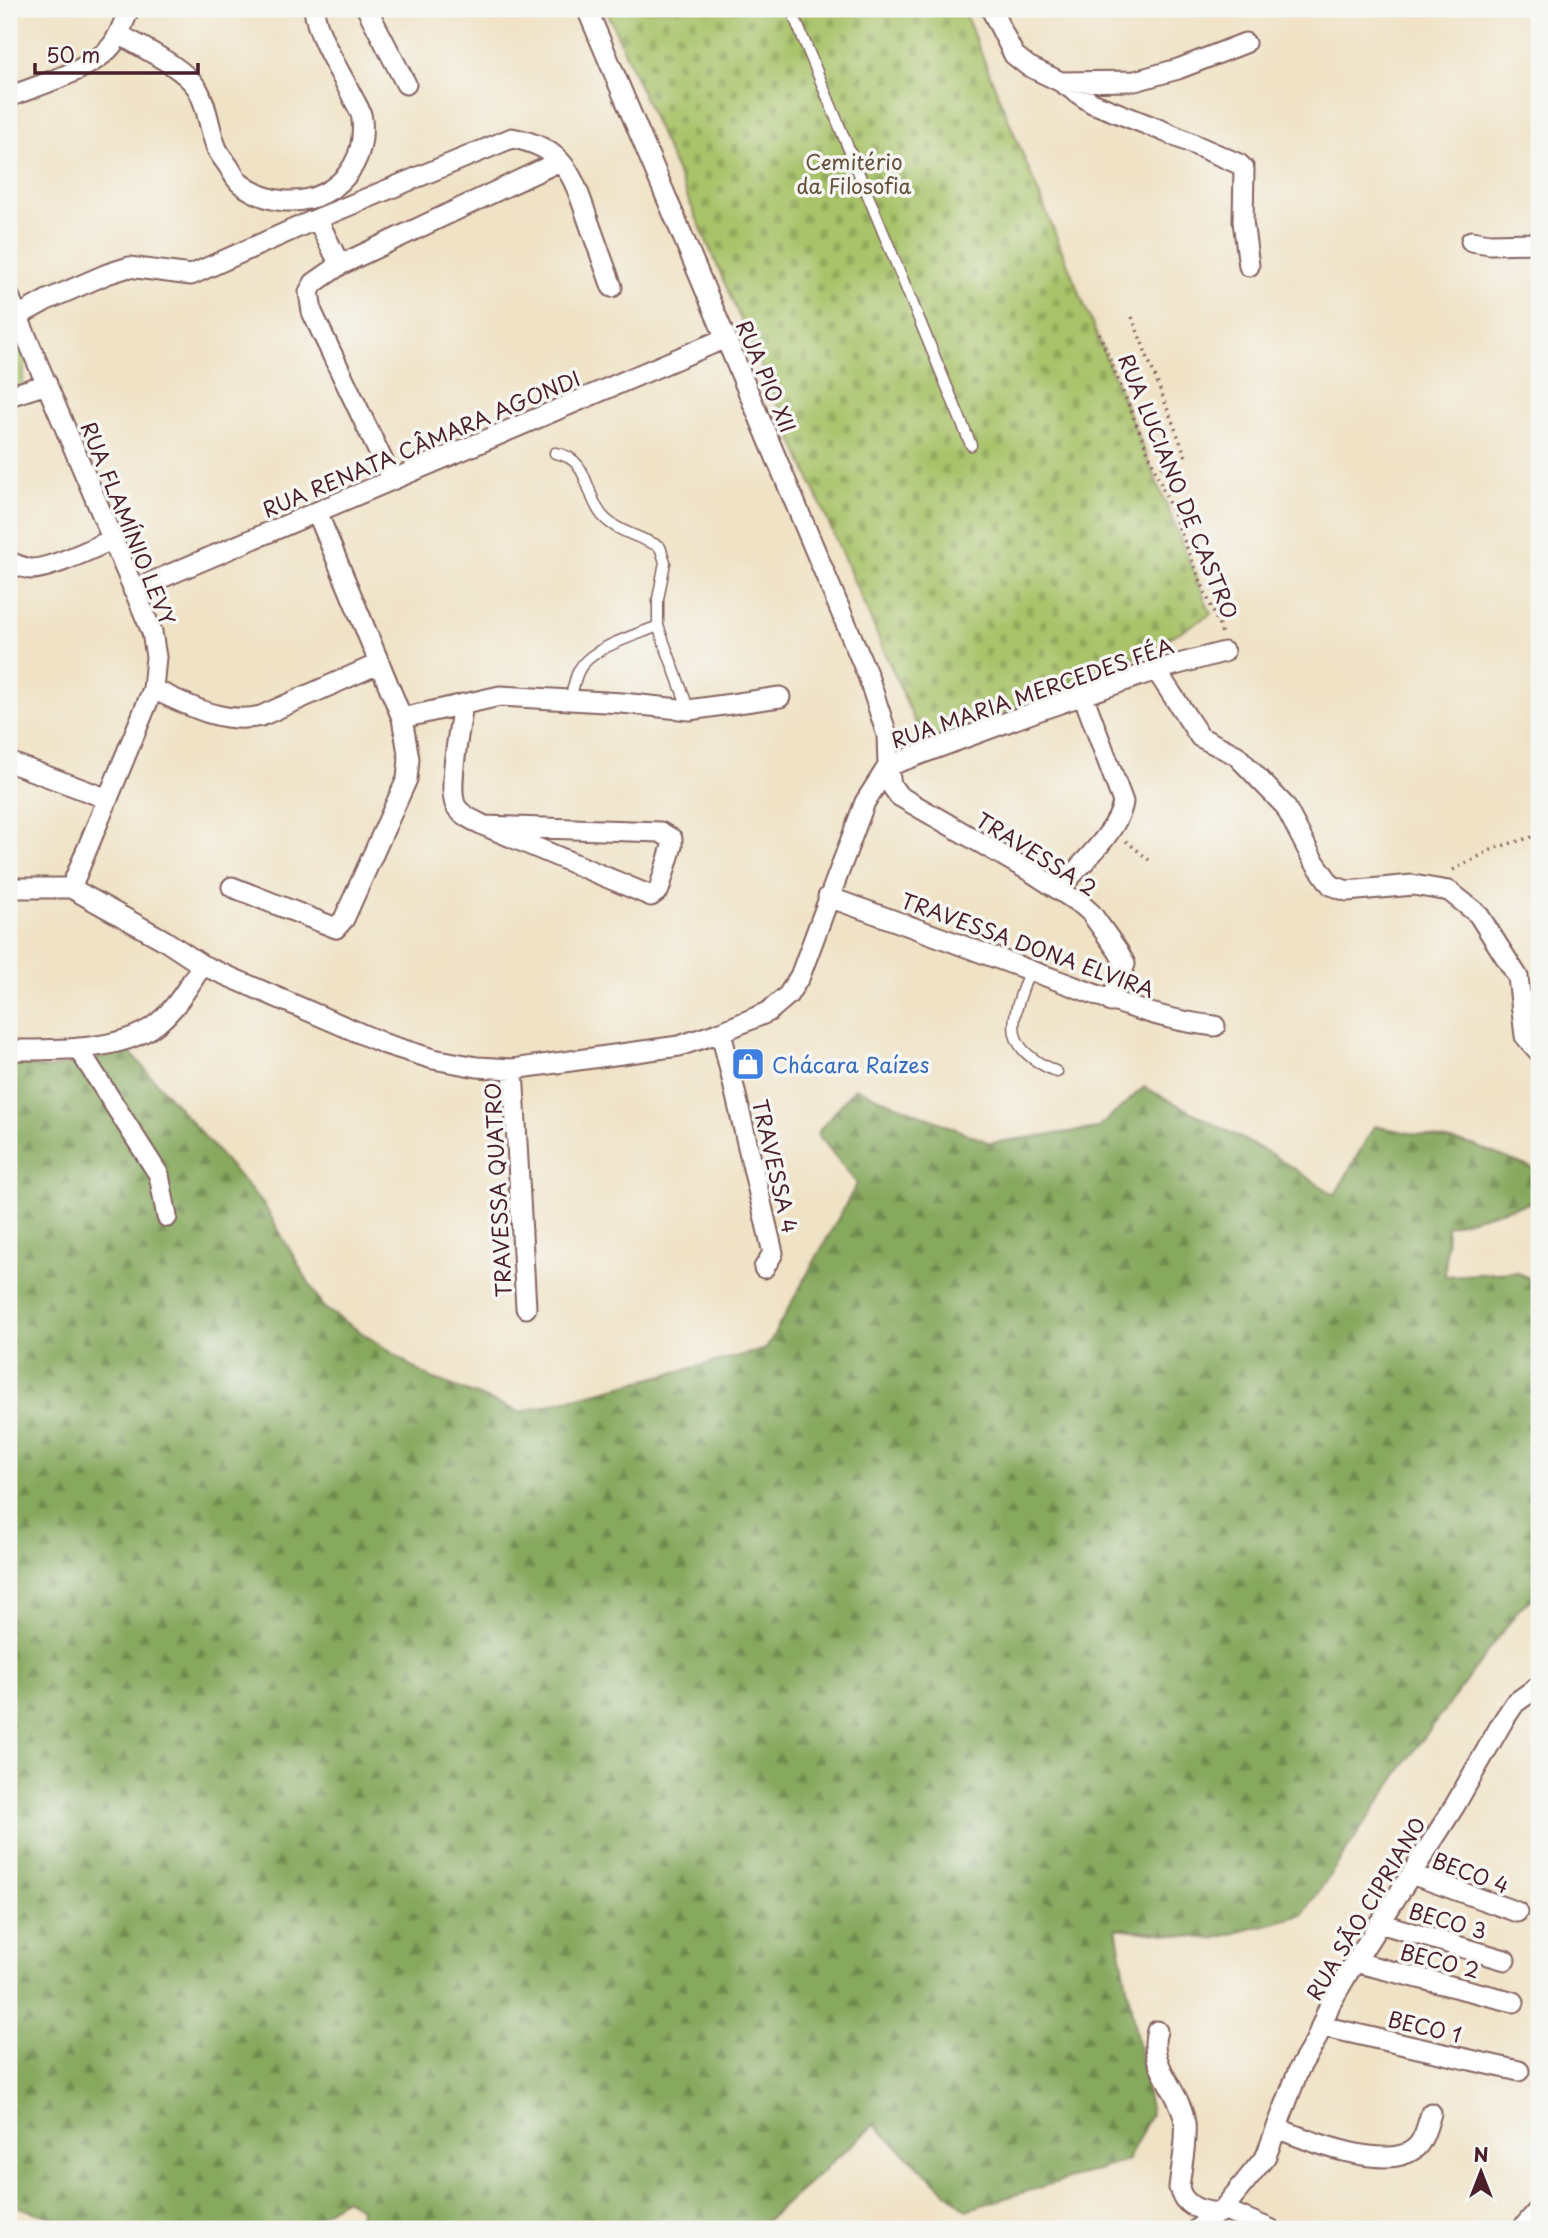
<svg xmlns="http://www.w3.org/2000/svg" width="1548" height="2238" font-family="'Playpen Sans',sans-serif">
	<defs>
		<pattern id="forest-firs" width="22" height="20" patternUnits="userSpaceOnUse" patternTransform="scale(1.75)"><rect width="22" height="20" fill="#86a95d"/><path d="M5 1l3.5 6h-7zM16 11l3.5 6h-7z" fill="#70894d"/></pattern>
		<pattern id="cemetery-stones" width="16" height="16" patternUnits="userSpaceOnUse" patternTransform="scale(1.75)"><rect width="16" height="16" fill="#a8c369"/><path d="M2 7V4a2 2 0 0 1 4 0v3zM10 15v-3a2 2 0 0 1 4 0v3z" fill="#92a75b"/></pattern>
	</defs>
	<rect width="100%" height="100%" fill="#f6f6f2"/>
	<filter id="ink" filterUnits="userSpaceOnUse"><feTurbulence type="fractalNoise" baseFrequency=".0143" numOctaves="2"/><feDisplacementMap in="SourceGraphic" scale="14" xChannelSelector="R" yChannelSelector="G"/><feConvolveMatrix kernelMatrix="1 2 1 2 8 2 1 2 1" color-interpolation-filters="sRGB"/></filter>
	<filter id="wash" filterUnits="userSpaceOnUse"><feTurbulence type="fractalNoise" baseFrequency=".00686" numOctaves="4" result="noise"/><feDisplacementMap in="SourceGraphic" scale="28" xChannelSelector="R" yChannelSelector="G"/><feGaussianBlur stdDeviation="1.57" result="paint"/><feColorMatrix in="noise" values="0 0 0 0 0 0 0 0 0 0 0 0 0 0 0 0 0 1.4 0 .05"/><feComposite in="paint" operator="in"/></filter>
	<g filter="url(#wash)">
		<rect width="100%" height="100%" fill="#f0e2c5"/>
		<!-- forest -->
		<path fill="url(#forest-firs)" stroke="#686444" stroke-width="2" d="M 130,1052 L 264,1205 L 323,1307 L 427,1376 L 520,1412 L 766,1349 L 857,1184 L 817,1133 L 855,1088 L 990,1143 L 1098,1128 L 1144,1087 L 1273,1155 L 1335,1195 L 1374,1126 L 1473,1145 L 1539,1171 L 1539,1200 L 1447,1226 L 1445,1276 L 1516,1272 L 1539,1283 L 1539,1593 L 1521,1607 L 1408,1759 L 1303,1915 L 1212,1939 L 1116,1928 L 1151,2114 L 1127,2161 L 966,2210 L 874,2125 L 757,2229 L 356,2229 L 361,2208 L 345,2199 L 300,2229 L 88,2229 L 9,2204 L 9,1061 L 46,1069 Z"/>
		<!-- cemetery -->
		<path fill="url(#cemetery-stones)" stroke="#79714a" stroke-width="2" d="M 606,9 L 963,9 L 1211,614 L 1109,672 L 925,745 Z"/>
		<!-- park -->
		<path fill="#a8c369" stroke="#79714a" stroke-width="2" d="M 9,314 L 26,355 L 22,389 L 9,382 Z"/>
	</g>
	<g filter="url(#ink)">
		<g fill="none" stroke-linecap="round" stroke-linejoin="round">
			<defs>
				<path id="lane" d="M 791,9 L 971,445
					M 555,453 C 588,458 584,488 599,511 C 610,530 640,536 660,547 L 665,562 L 658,599 L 658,626 L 689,710
					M 570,699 C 573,690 574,681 578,672 C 588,648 635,636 658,626
					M 1029,971 C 1011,1022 999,1046 1057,1072"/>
				<path id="street" d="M 367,9 L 406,84
					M 587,9 L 868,676 L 887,735 L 888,766 L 891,785 L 899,796 L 1033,873 L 1082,905 L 1091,913 L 1118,951 L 1125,964 L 1111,1002
					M 991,9 L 1014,55 L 1028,66 L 1061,82 L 1092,103 L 1161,130 L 1239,164 L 1244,169 L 1243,221 L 1249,266
					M 119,34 C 142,48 182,66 197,88 C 208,106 209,130 217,149 C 220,155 225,161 229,167 C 232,172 236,180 241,184 C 294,224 369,190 362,120 C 362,112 356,104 352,96 C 340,71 317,37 314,9
					M 1061,82 L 1135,81 L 1178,69 L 1245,43
					M 9,97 C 38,85 94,70 113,44 C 120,34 124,21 129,9
					M 317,219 L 340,265 L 560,161
					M 1471,241 L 1490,244 L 1539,243
					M 340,265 L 314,283 L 309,292 L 312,312 L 392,480
					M 9,296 L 152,632 L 156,657 L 153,689 L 71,888
					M 18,316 L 47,300 L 107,274 L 129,267 L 191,275 L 312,221 L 512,138 C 564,147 573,175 588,220 C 596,242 604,265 612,287
					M 9,396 L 47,384
					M 9,562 C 15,564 24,568 30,569 C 48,570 94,548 111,540
					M 133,590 L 726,338
					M 1156,670 L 1200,737 L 1236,755 L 1285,806 L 1312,858 L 1331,885 L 1347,891 L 1413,885 L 1449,891 L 1478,914 L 1518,977 L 1525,1036 L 1539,1052
					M 153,689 C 188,705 222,725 261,716 L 378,664
					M 463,704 C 460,727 448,784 455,804 C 459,815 475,821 485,826 L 660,832 L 672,839 L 672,846 L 659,890 L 651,896 L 485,826
					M 402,718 L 500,696 L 622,703 L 689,710 L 780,697
					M 9,762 L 108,799
					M 232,887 L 336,928 L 344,919 L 407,779 L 409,759 L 402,718 L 317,512
					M 9,888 L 71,888 L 164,940 L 202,965 L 385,1044 L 433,1059 L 477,1067 L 513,1069 L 679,1046 L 721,1032 L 768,1012 L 788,995 L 800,976 L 865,802 L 888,766 L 1040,710 L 1156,670 L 1224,652
					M 1059,889 C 1078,867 1119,831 1123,802 L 1083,695
					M 828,897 C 903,923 976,951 1051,978 C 1106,998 1156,1020 1215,1026
					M 721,1032 L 773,1253 L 764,1268
					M 78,1048 L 159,1175 L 167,1217
					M 9,1050 C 48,1050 107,1051 142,1033 C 169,1021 187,989 202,965
					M 513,1069 L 526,1308
					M 1411,1874 L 1517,1912
					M 1379,1923 L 1505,1960
					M 1355,1962 L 1514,2002
					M 1321,2026 L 1519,2071
					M 1157,2031 C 1146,2064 1181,2091 1185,2123 C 1187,2144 1181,2167 1179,2188 C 1184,2207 1201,2211 1219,2213
					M 1277,2128 C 1306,2140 1395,2176 1419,2144 C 1425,2136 1428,2123 1431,2113
					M 1223,2209 L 1270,2229
					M 1197,2229 L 1223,2209 L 1266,2156 L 1299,2069 L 1316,2040 L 1330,2004 L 1348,1973 L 1454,1807 L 1503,1721 L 1515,1703 L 1539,1686
					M 1522,2229 L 1539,2209"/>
			</defs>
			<!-- lane casing -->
			<use href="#lane" stroke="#846361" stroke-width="13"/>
			<!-- street casing -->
			<use href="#street" stroke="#846361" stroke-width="23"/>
			<!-- path -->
			<path stroke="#846361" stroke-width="3.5" stroke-dasharray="2 5" stroke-linecap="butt" d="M 1132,317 L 1186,457 L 1157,469
				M 1099,333 L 1222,633
				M 1126,841 L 1149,860
				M 1453,870 L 1495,848 L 1539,835"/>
			<!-- lane -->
			<use href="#lane" stroke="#fff" stroke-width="10"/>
			<!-- street -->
			<use href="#street" stroke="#fff" stroke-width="19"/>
		</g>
	</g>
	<!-- icons -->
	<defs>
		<symbol id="shop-square" viewBox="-11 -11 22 22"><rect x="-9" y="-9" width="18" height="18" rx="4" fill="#3f7fe0" stroke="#f6f6f2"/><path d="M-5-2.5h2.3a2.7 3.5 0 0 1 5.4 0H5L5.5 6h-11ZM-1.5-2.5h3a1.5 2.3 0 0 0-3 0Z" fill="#fff"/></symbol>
	</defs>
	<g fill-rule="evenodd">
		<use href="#shop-square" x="729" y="1045" width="38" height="38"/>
	</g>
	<g text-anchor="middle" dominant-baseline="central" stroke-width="7" stroke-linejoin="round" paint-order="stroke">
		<!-- park labels -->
		<g font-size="21" fill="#66503e" stroke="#f6f6f2">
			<text x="854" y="161">Cemitério<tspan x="854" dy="24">da Filosofia</tspan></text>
		</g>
		<!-- street labels -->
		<g font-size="21" fill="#4a1f2b" stroke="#f6f6f2">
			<text transform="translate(767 376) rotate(67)">RUA PIO XII</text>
			<text transform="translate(421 443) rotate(-23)">RUA RENATA CÂMARA AGONDI</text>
			<text transform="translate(1179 486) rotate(68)">RUA LUCIANO DE CASTRO</text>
			<text transform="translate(129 523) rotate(68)">RUA FLAMÍNIO LEVY</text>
			<text transform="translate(1032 692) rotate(-19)">RUA MARIA MERCEDES FÉA</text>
			<text transform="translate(1037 853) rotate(32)">TRAVESSA 2</text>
			<text transform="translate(1028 944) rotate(20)">TRAVESSA DONA ELVIRA</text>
			<text transform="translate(776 1166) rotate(77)">TRAVESSA 4</text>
			<text transform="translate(497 1190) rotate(-93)">TRAVESSA QUATRO</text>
			<text transform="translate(1471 1872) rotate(20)">BECO 4</text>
			<text transform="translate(1365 1908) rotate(-59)">RUA SÃO CIPRIANO</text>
			<text transform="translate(1448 1920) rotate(16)">BECO 3</text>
			<text transform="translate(1440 1960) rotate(14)">BECO 2</text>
			<text transform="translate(1425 2026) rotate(13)">BECO 1</text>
		</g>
		<!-- shop labels -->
		<g font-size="21" fill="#366cbe" stroke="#f6f6f2" text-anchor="start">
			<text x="772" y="1064">Chácara Raízes</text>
		</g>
	</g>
	<!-- margin -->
	<rect width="1548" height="2238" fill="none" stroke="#f6f6f2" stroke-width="35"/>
	<!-- north arrow -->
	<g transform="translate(1481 2172)" stroke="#f6f6f2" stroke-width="5" paint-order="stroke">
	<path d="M0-5L12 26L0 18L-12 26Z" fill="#4a1f2b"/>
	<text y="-10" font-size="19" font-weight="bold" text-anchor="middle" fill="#4a1f2b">N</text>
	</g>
	<!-- scale -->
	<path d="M35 63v10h163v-10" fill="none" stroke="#4a1f2b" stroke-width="3.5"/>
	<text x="46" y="63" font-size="21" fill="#4a1f2b" stroke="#f6f6f2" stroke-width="5" paint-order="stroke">50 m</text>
</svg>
